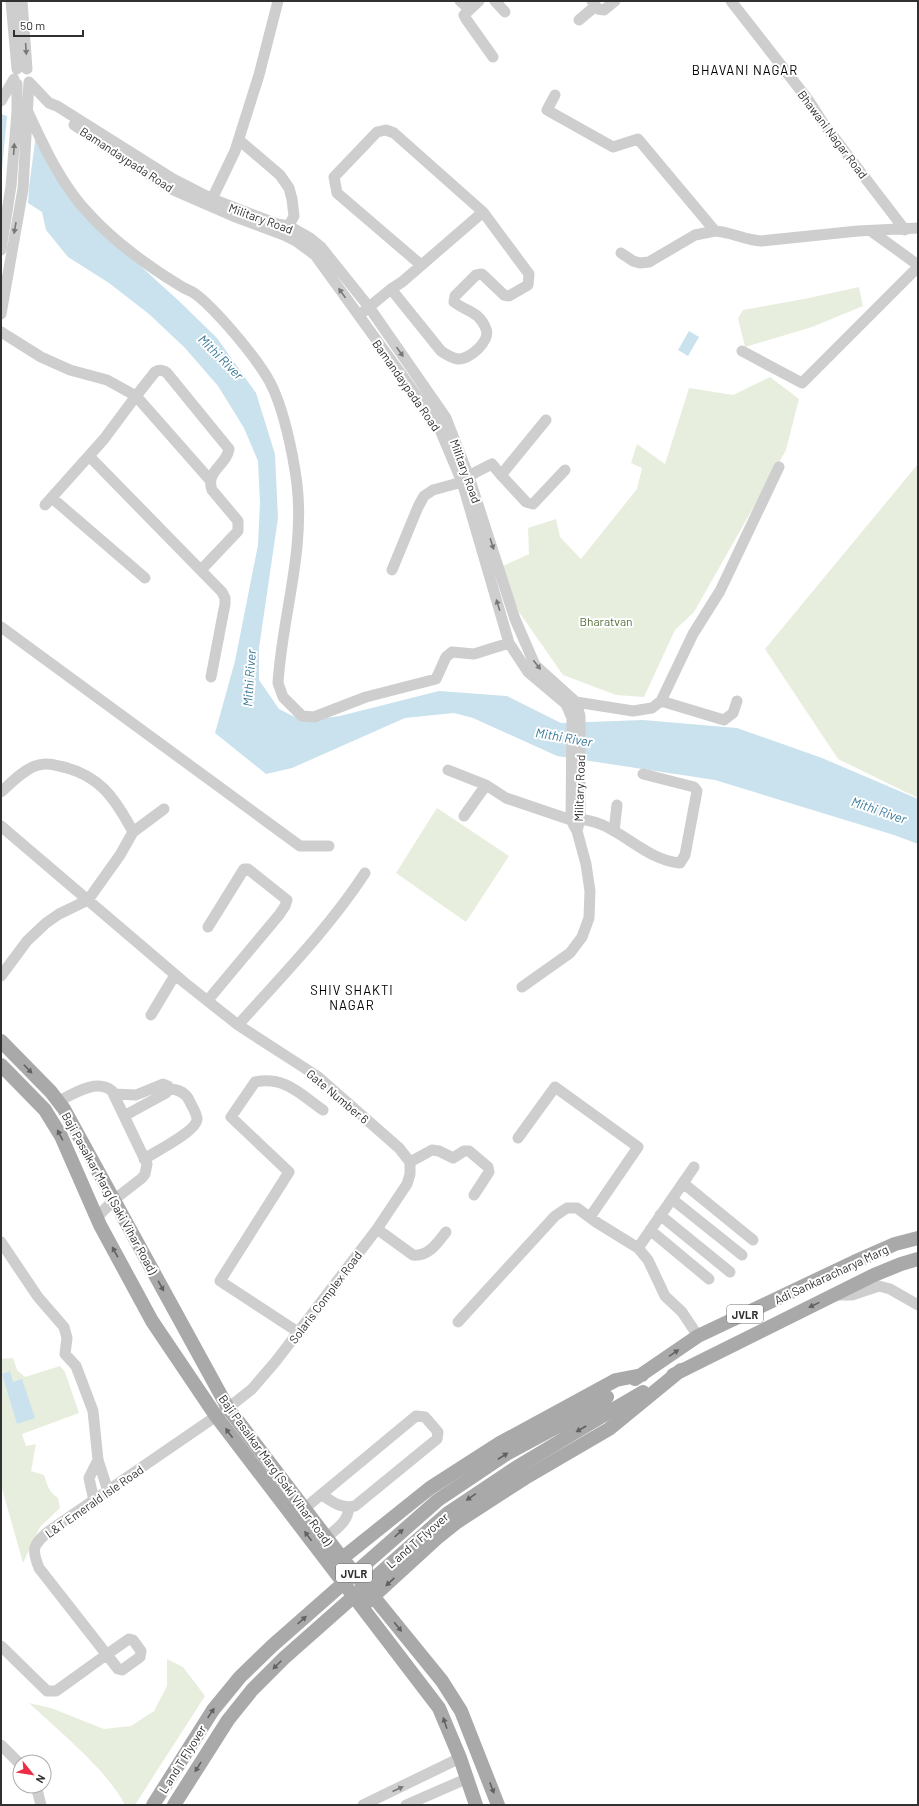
<svg xmlns="http://www.w3.org/2000/svg" width="919" height="1806" font-family="Barlow,sans-serif">
	<rect width="100%" height="100%" fill="#fff"/>
	<!-- green -->
	<path fill="#e8eede" d="M 859,287 L 863,306 L 812,327 L 745,347 L 738,318 L 743,310 L 804,299 Z
		M 770,377 L 799,399 L 786,450 L 694,612 L 675,630 L 644,697 L 616,695 L 563,675 L 519,612 L 501,567 L 529,554 L 528,528 L 556,519 L 560,537 L 581,559 L 637,489 L 642,468 L 631,463 L 637,444 L 665,464 L 689,388 L 733,395 Z
		M 918,464 L 918,798 L 838,759 L 765,649 Z
		M 437,808 L 509,856 L 466,922 L 396,873 Z
		M 13,1358 L 17,1370 L 25,1377 L 60,1366 L 65,1372 L 79,1413 L 22,1434 L 26,1446 L 36,1444 L 31,1471 L 44,1475 C 47,1485 49,1492 58,1498 L 60,1508 L 40,1527 L 23,1563 L 1,1485 L 1,1359 Z
		M 167,1659 L 183,1667 L 205,1696 L 135,1805 L 125,1805 C 108,1771 58,1730 29,1703 L 51,1708 L 104,1729 L 131,1726 L 154,1711 L 167,1686 Z"/>
	<!-- water -->
	<path fill="#cae2ee" d="M 1,114 L 7,116 L 36,134 L 78,209 L 180,302 L 217,338 L 256,393 L 275,454 L 278,518 L 259,648 L 259,680 L 279,709 L 303,721 L 340,716 L 439,691 L 507,696 L 561,723 L 643,720 L 737,728 L 822,758 L 918,799 L 918,844 L 894,835 L 715,780 L 557,756 L 473,718 L 454,713 L 405,718 L 292,768 L 266,774 L 215,733 L 235,661 L 258,545 L 260,503 L 258,461 L 244,428 L 218,386 L 185,348 L 149,314 L 109,283 L 68,257 L 46,230 L 42,212 L 28,203 L 29,187 L 1,169 Z
		M 689,331 L 699,337 L 688,356 L 678,350 Z
		M 10,1371 L 13,1382 L 22,1379 L 35,1418 L 17,1424 L 2,1374 Z"/>
	<!-- pier -->
	<path fill="#fff" d="M 7,116 L 36,134 L 29,187 L 2,170 Z"/>
	<g fill="none" stroke-linecap="round" stroke-linejoin="round">
		<!-- minor -->
		<path stroke="#cecece" stroke-width="11" d="M 11,1 L 17,69
			M 22,1 L 27,69
			M 460,1 L 469,9
			M 479,1 L 464,15 L 466,19 L 493,57
			M 495,1 L 505,12
			M 592,1 L 598,9 L 604,10 L 615,1
			M 731,1 L 809,101 L 823,123 L 905,230
			M 579,20 L 592,9
			M 29,82 L 49,103 L 57,106 L 173,179 L 212,199 L 277,224 L 289,226 L 310,238 L 321,247 L 369,307 L 446,418 L 469,477 L 515,619 L 535,665 L 576,702 L 580,716 L 580,819 L 577,831 L 586,864 L 590,891 L 589,918 L 582,937 L 570,953 L 522,987
			M 555,95 L 547,110 L 613,147 L 638,139 L 715,231 C 731,232 745,240 761,241 L 858,231 L 918,228
			M 1,101 L 14,79
			M 28,112 C 44,147 63,188 91,216 C 114,241 149,267 179,285 C 183,288 189,290 194,293 C 207,302 217,314 228,326 C 242,342 256,359 267,377 C 283,403 293,454 297,484 C 305,552 282,617 278,683 L 283,697 L 302,716 L 314,717 L 366,697 L 436,679 L 446,657 L 452,652 L 474,654 L 509,643
			M 74,125 L 171,189 L 233,216 L 284,235 L 296,241 L 315,255 L 438,425 L 462,482 L 509,643 L 528,672 L 566,704 L 572,718 L 571,820 L 577,831
			M 239,140 L 280,175 L 289,188 L 292,199 L 294,216 L 285,233
			M 212,199 L 235,151 L 259,75 L 278,1
			M 871,231 L 918,265
			M 1,250 L 11,186 L 17,112 L 17,84
			M 621,253 L 633,261 L 640,263 L 649,262 L 695,235 L 715,231
			M 391,289 L 441,351 C 446,354 451,358 458,359 C 469,360 491,341 486,329 C 479,311 467,312 454,302 L 455,296 L 476,275 L 482,274 L 504,295 L 509,296 L 528,285 L 529,274 L 483,212
			M 363,312 L 391,289 L 402,282 L 483,212 L 394,133 L 386,130 L 377,132 L 334,177 L 337,193 L 421,265
			M 1,314 L 23,189 L 29,82
			M 1,332 L 41,357 L 70,370 L 107,380 L 136,396 L 155,372 C 160,369 163,370 167,373 L 229,449 C 227,465 205,471 212,490 L 238,521 L 238,531 L 201,570
			M 742,351 L 802,383 L 918,267
			M 89,456 L 222,592 L 225,598 L 225,604 L 211,677
			M 501,475 L 526,502 L 533,504 L 565,470
			M 52,498 L 145,578
			M 45,505 L 104,439 L 136,396 L 210,480
			M 392,570 L 418,507 L 424,496 L 433,490 L 462,482 L 476,472 L 492,464 L 501,475 L 546,420
			M 1,627 L 300,846 L 329,846
			M 661,701 L 724,720 L 733,713 L 737,701
			M 571,703 L 576,702 L 633,711 L 652,708 L 661,701 L 693,634 L 720,591 L 779,467
			M 448,770 L 486,785 L 506,798 L 571,820 C 612,814 640,860 680,863 L 685,855 L 697,791 L 694,787 L 643,774
			M 1,792 C 11,783 22,771 35,766 C 42,763 52,764 59,766 C 99,774 115,798 133,832 L 120,855 L 88,900 L 59,914 L 46,923 L 27,941 L 1,976
			M 464,816 L 486,785
			M 1,826 L 185,983 L 238,1025 L 317,1076 L 399,1148 L 410,1162
			M 614,831 L 617,805
			M 133,832 L 164,809
			M 208,927 L 244,869 L 248,869 L 287,900 L 285,906 L 279,915 L 208,1000
			M 151,1015 L 175,975
			M 238,1025 C 282,976 329,928 365,873
			M 114,1094 L 136,1095 L 163,1084 L 168,1086 L 168,1090 L 166,1093 L 124,1116
			M 59,1101 C 73,1094 97,1078 112,1091 L 147,1164 L 145,1174 L 142,1178 L 115,1199 L 97,1217
			M 518,1138 L 555,1087 L 638,1147 L 590,1217
			M 144,1159 C 155,1152 197,1131 197,1119 C 197,1114 192,1106 190,1102 C 186,1092 178,1089 168,1089
			M 410,1162 L 432,1150 L 439,1151 L 453,1158 L 464,1151 L 469,1151 L 488,1167 L 489,1172 L 474,1195
			M 683,1183 L 753,1240
			M 672,1199 L 742,1255
			M 660,1215 L 730,1272
			M 377,1229 L 413,1255 C 429,1257 438,1242 446,1232
			M 650,1230 L 709,1279
			M 1,1242 L 38,1297 L 64,1327 L 67,1338 L 65,1354 L 76,1366 L 93,1411 L 98,1460 L 108,1491
			M 638,1248 L 694,1167
			M 834,1295 L 852,1295 L 879,1286 L 890,1289 L 918,1305
			M 458,1322 L 555,1216 L 567,1208 L 577,1208 L 596,1222 L 638,1248 L 648,1260 L 665,1296 L 682,1312 L 698,1336
			M 298,1332 L 220,1281 L 289,1172 L 231,1117 L 255,1082 C 285,1076 300,1094 323,1110
			M 94,1501 L 89,1478 L 98,1460
			M 305,1508 L 416,1416 L 425,1417 L 438,1432 L 437,1439 L 355,1506 C 341,1509 333,1502 322,1495
			M 326,1538 C 337,1528 348,1522 349,1507
			M 1,1646 L 47,1691 L 56,1691 C 80,1674 104,1656 129,1639 L 133,1640 L 141,1651 L 140,1657 L 122,1670 L 118,1669 L 39,1568 C 31,1548 33,1545 49,1531 L 228,1408 L 252,1389 L 276,1361 L 377,1229 L 407,1184 L 410,1174 L 410,1162
			M 1,1745 L 20,1764
			M 36,1786 L 41,1805
			M 363,1805 L 460,1758
			M 406,1805 L 466,1779"/>
		<!-- major -->
		<path stroke="#a9a9a9" stroke-width="14" d="M 1,1041 L 51,1092 L 64,1109 L 228,1408 L 342,1558 L 442,1681 L 461,1711 L 498,1805
			M 1,1065 L 45,1110 L 61,1136 L 100,1225 L 152,1321 L 216,1416 L 439,1708 L 460,1758 L 476,1805
			M 673,1375 L 874,1275 L 901,1264 L 918,1259
			M 635,1379 L 698,1336 L 854,1262 L 895,1244 L 918,1238
			M 614,1409 L 643,1392
			M 335,1564 L 430,1488 L 500,1443 L 616,1380 L 642,1375
			M 367,1602 L 437,1538 L 457,1522 L 525,1478 L 609,1429 L 681,1370"/>
		<!-- major-bridge -->
		<path stroke="#a9a9a9" stroke-width="14" d="M 153,1805 L 213,1710 L 240,1677 L 272,1646 L 438,1500 L 508,1453 L 586,1411 L 607,1397
			M 174,1805 L 228,1720 L 252,1690 L 284,1658 L 448,1513 L 517,1467 L 614,1409"/>
	</g>
	<!-- one-way arrows -->
	<defs><path id="oneway-solid" d="M-6-.8H1V-3.2L6.5 0L1 3.2V.8H-6Z"/></defs>
	<g fill="#787878">
		<use href="#oneway-solid" transform="translate(26 49) rotate(86)"/>
		<use href="#oneway-solid" transform="translate(14 149) rotate(-86)"/>
		<use href="#oneway-solid" transform="translate(15 228) rotate(100)"/>
		<use href="#oneway-solid" transform="translate(342 293) rotate(-126)"/>
		<use href="#oneway-solid" transform="translate(400 352) rotate(55)"/>
		<use href="#oneway-solid" transform="translate(492 544) rotate(72)"/>
		<use href="#oneway-solid" transform="translate(498 605) rotate(-107)"/>
		<use href="#oneway-solid" transform="translate(537 665) rotate(52)"/>
		<use href="#oneway-solid" transform="translate(398 1789) rotate(-24)"/>
	</g>
	<g fill="#616161">
		<use href="#oneway-solid" transform="translate(28 1069) rotate(46)"/>
		<use href="#oneway-solid" transform="translate(60 1135) rotate(-118)"/>
		<use href="#oneway-solid" transform="translate(115 1252) rotate(-119)"/>
		<use href="#oneway-solid" transform="translate(161 1286) rotate(61)"/>
		<use href="#oneway-solid" transform="translate(814 1305) rotate(154)"/>
		<use href="#oneway-solid" transform="translate(674 1353) rotate(-34)"/>
		<use href="#oneway-solid" transform="translate(581 1429) rotate(150)"/>
		<use href="#oneway-solid" transform="translate(229 1433) rotate(-127)"/>
		<use href="#oneway-solid" transform="translate(503 1456) rotate(-33)"/>
		<use href="#oneway-solid" transform="translate(471 1497) rotate(146)"/>
		<use href="#oneway-solid" transform="translate(399 1533) rotate(-42)"/>
		<use href="#oneway-solid" transform="translate(308 1536) rotate(-127)"/>
		<use href="#oneway-solid" transform="translate(390 1582) rotate(137)"/>
		<use href="#oneway-solid" transform="translate(302 1620) rotate(-42)"/>
		<use href="#oneway-solid" transform="translate(398 1627) rotate(51)"/>
		<use href="#oneway-solid" transform="translate(277 1665) rotate(135)"/>
		<use href="#oneway-solid" transform="translate(211 1713) rotate(-56)"/>
		<use href="#oneway-solid" transform="translate(445 1723) rotate(-109)"/>
		<use href="#oneway-solid" transform="translate(198 1767) rotate(122)"/>
		<use href="#oneway-solid" transform="translate(492 1788) rotate(69)"/>
	</g>
	<g text-anchor="middle" dominant-baseline="central" stroke-width="4" stroke-linejoin="round" paint-order="stroke">
		<!-- shield labels -->
		<g fill="#fff" stroke="#6f6f6f" stroke-width="1">
			<rect x="727" y="1305" width="36" height="18" rx="3"/>
			<rect x="336" y="1564" width="36" height="18" rx="3"/>
		</g>
		<g font-size="11" font-weight="bold" fill="#313131">
			<text x="745" y="1314">JVLR</text>
			<text x="354" y="1573">JVLR</text>
		</g>
		<!-- street labels -->
		<g font-size="12" fill="#313131" stroke="#fff">
			<text transform="translate(833 134) rotate(53)">Bhawani Nagar Road</text>
			<text transform="translate(127 159) rotate(33)">Bamandaypada Road</text>
			<text transform="translate(261 218) rotate(20)">Military Road</text>
			<text transform="translate(407 385) rotate(55)">Bamandaypada Road</text>
			<text transform="translate(466 471) rotate(70)">Military Road</text>
			<text transform="translate(579 788) rotate(-88)">Military Road</text>
			<text transform="translate(338 1096) rotate(40)">Gate Number 6</text>
			<text transform="translate(110 1193) rotate(61)">Baji Pasalkar Marg (Saki Vihar Road)</text>
			<text transform="translate(831 1274) rotate(-25)">Adi Sankaracharya Marg</text>
			<text transform="translate(325 1297) rotate(-53)">Solaris Complex Road</text>
			<text transform="translate(276 1470) rotate(54)">Baji Pasalkar Marg (Saki Vihar Road)</text>
			<text transform="translate(94 1501) rotate(-35)">L&amp;T Emerald Isle Road</text>
			<text transform="translate(417 1540) rotate(-41)">L and T Flyover</text>
			<text transform="translate(182 1759) rotate(-58)">L and T Flyover</text>
		</g>
		<!-- park labels -->
		<g font-size="12" fill="#576f3b" stroke="#fff">
			<text x="606" y="621">Bharatvan</text>
		</g>
		<!-- neighbourhood labels -->
		<g font-size="13" letter-spacing="1" fill="#000" stroke="#fff">
			<text x="745" y="70">BHAVANI NAGAR</text>
			<text x="352" y="990">SHIV SHAKTI<tspan x="352" dy="15">NAGAR</tspan></text>
		</g>
		<!-- water labels -->
		<g font-size="13" font-style="italic" fill="#3a7998" stroke="#fff">
			<text transform="translate(221 357) rotate(45)">Mithi River</text>
			<text transform="translate(249 678) rotate(-86)">Mithi River</text>
			<text transform="translate(564 737) rotate(10)">Mithi River</text>
			<text transform="translate(879 810) rotate(19)">Mithi River</text>
		</g>
	</g>
	<!-- border -->
	<rect width="919" height="1806" fill="none" stroke="#313131" stroke-width="4"/>
	<!-- north arrow -->
	<g transform="translate(32 1774) rotate(120)"><circle r="19" fill="#ffffff" stroke="#adadad"/>
	<path d="M0-3L7 15L0 10L-7 15Z" fill="#ed2d47"/>
	<text y="-6" font-size="11" font-weight="bold" text-anchor="middle" fill="#313131">N</text>
	</g>
	<!-- scale -->
	<path d="M14 30v6h69v-6" fill="none" stroke="#313131" stroke-width="2"/>
	<text x="20" y="30" font-size="12" fill="#313131" stroke="#ffffff" stroke-width="3" paint-order="stroke">50 m</text>
</svg>
